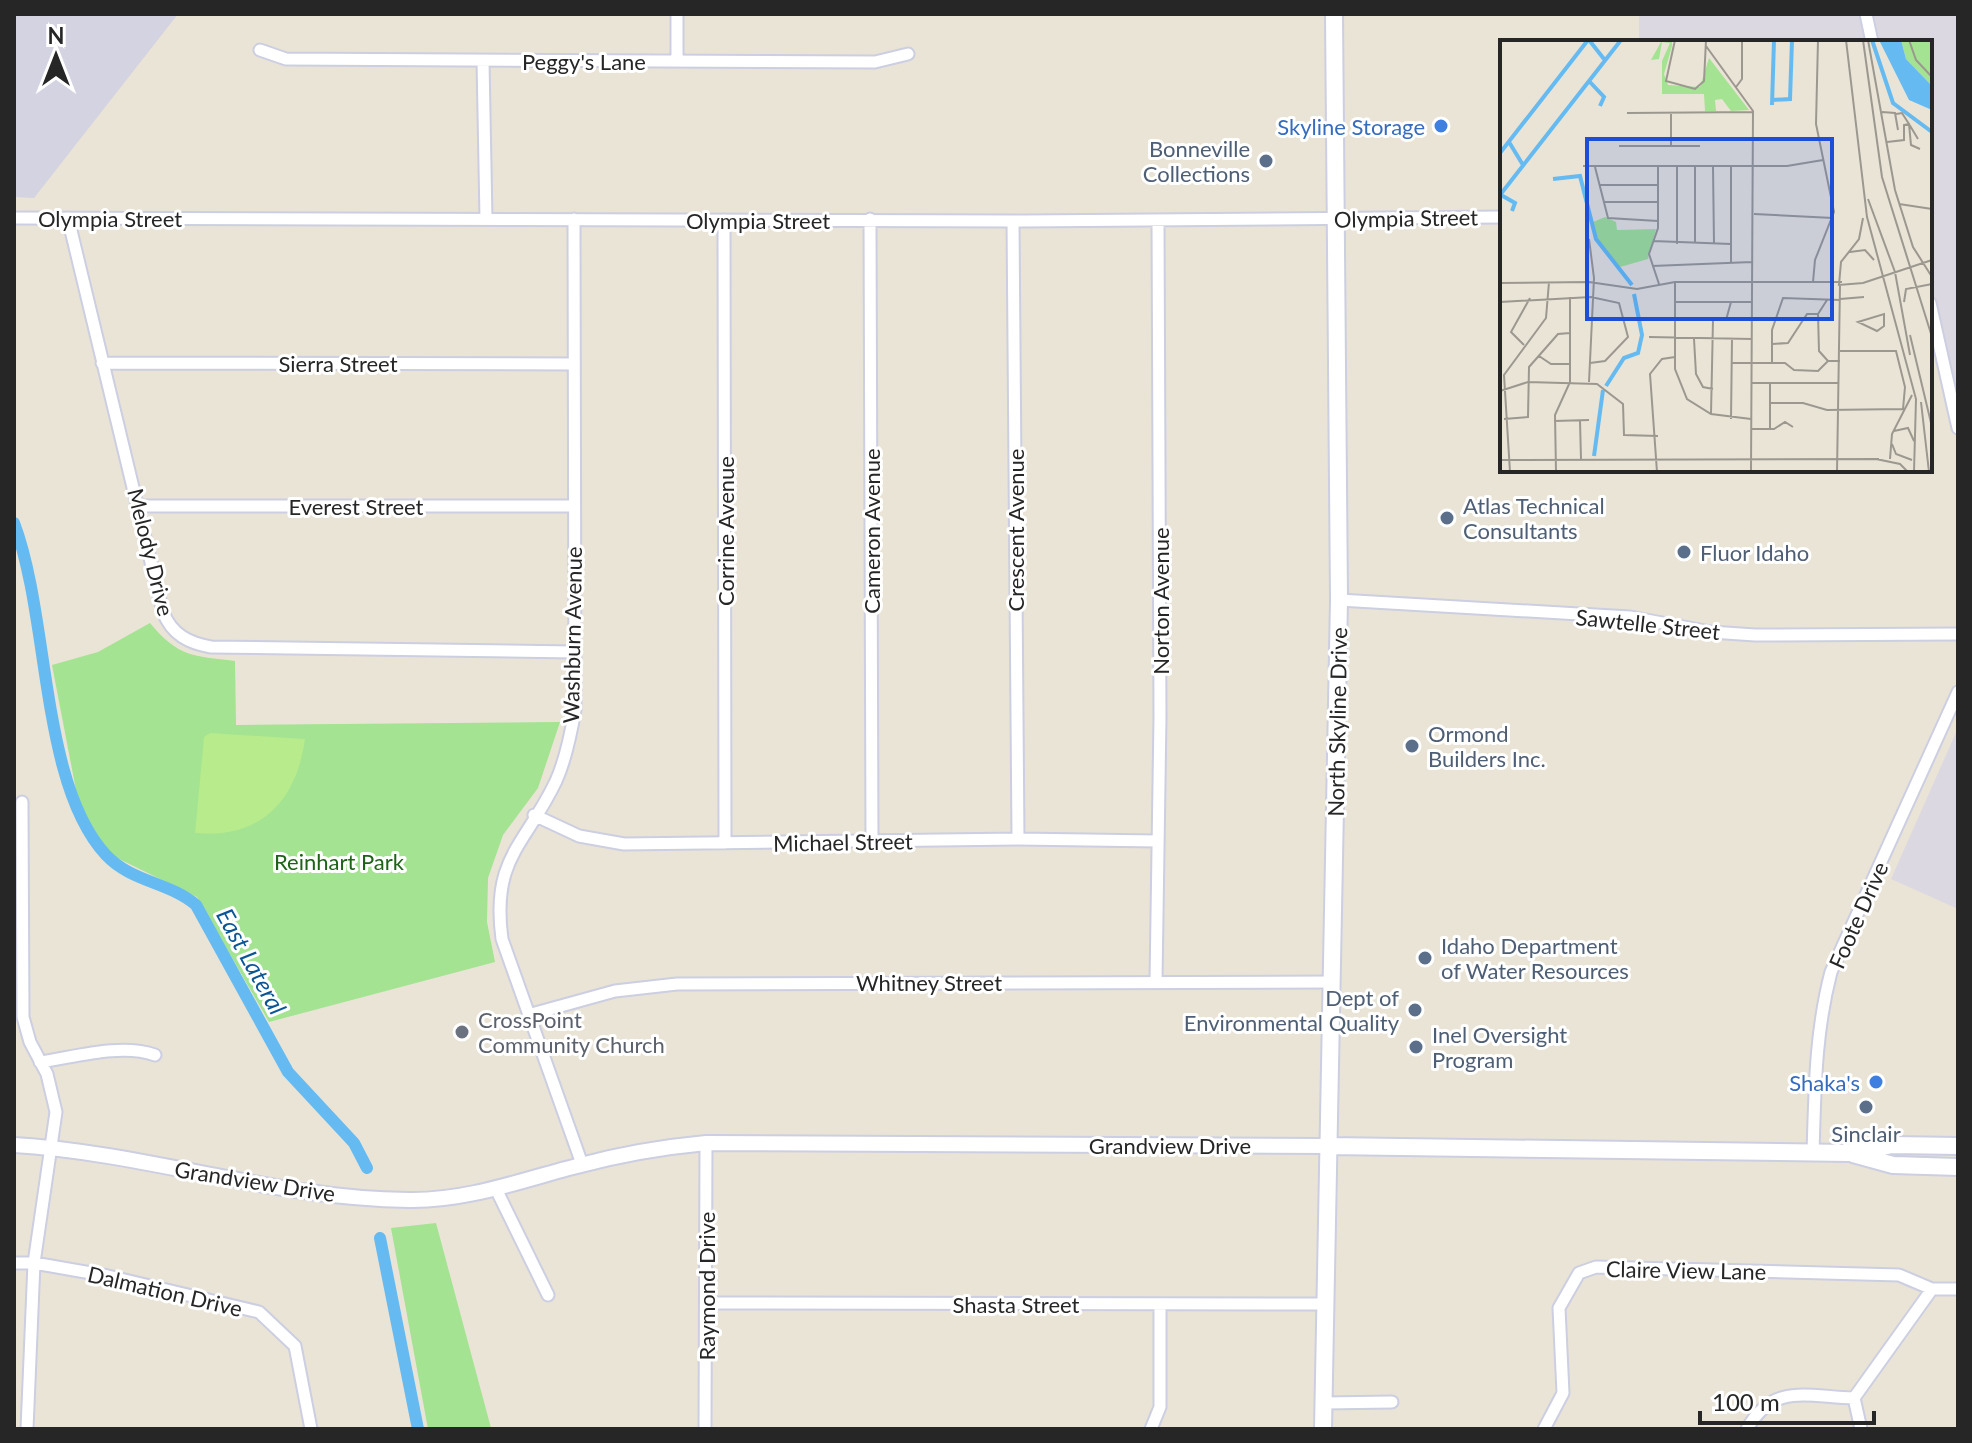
<svg xmlns="http://www.w3.org/2000/svg" width="1972" height="1443" font-family="Lato,sans-serif">
	<rect width="100%" height="100%" fill="#eae4d7"/>
	<!-- industrial -->
	<path fill="#dcd8e2" d="M 1693,14 L 1958,14 L 1958,430 L 1930,303 L 1930,42 L 1639,42 L 1639,16 Z
		M 1958,728 L 1958,909 L 1891,879 Z"/>
	<!-- airport -->
	<path fill="#d3d3e2" d="M 14,14 L 178,14 L 34,198 L 14,197 Z"/>
	<!-- green -->
	<path fill="#a3e391" d="M 150,623 C 178,657 193,656 235,661 L 236,725 L 560,722 L 538,788 L 503,835 L 488,878 L 487,922 L 495,962 L 269,1022 L 197,897 L 113,856 L 81,816 L 52,665 L 98,652 Z
		M 436,1223 L 491,1428 L 490,1429 L 428,1429 L 391,1228 Z"/>
	<!-- pitch -->
	<path fill="#b7eb8c" d="M 210,733 L 305,739 C 297,800 260,840 195,833 L 204,737 Z"/>
	<g fill="none" stroke-linecap="round" stroke-linejoin="round">
		<!-- canal -->
		<path stroke="#65bbf1" stroke-width="12" d="M 14,523 C 50,618 40,784 106,855 C 131,882 169,882 196,905 L 288,1072 L 354,1143 L 367,1168
			M 380,1238 L 418,1429"/>
		<defs>
			<path id="minor" d="M 1866,14 L 1872,42
				M 260,50 L 286,59 L 875,62 L 908,54
				M 483,61 L 486,219
				M 677,61 L 677,14
				M 14,218 L 1024,221 L 1502,217
				M 68,218 L 163,612 C 172,635 189,643 211,647 L 574,652
				M 574,219 L 575,710 C 571,733 566,759 556,781 C 525,846 491,858 502,939 L 582,1164
				M 870,219 L 872,842
				M 724,220 L 725,843
				M 1013,221 L 1018,839
				M 1930,303 L 1958,428
				M 102,363 L 574,364
				M 139,506 L 574,506
				M 1339,600 L 1630,617 L 1711,632 L 1755,635 L 1958,634
				M 22,802 L 23,1017 L 30,1042 L 47,1074 L 56,1112 L 34,1263 L 27,1429
				M 534,815 L 579,836 L 624,844 L 1018,839 L 1157,841
				M 1156,982 L 1160,717 L 1158,221
				M 528,1015 L 615,991 L 677,984 L 1333,982
				M 40,1062 C 75,1057 121,1043 155,1055
				M 1813,1153 C 1815,1090 1815,1033 1831,972 L 1958,692
				M 496,1189 L 548,1295
				M 14,1263 L 34,1263 L 108,1276 L 259,1312 L 295,1346 L 311,1429
				M 707,1303 L 1326,1304
				M 1854,1398 L 1932,1289
				M 1854,1398 L 1861,1429
				M 1324,1403 L 1392,1402
				M 705,1429 L 706,1143
				M 1151,1429 L 1160,1407 L 1160,1305
				M 1544,1429 L 1563,1393 L 1559,1308 L 1579,1273 L 1596,1267 L 1899,1275 L 1932,1289 L 1958,1289
				M 1747,1429 C 1774,1382 1807,1397 1854,1398"/>
			<path id="tertiary" d="M 14,1145 C 147,1153 275,1199 409,1200 C 469,1201 524,1179 581,1165 C 622,1154 664,1147 706,1143 L 1329,1146"/>
			<path id="secondary" d="M 1329,1146 L 1849,1153 L 1893,1145 L 1958,1146
				M 1853,1154 L 1893,1165 L 1958,1167
				M 1323,1429 L 1339,600 L 1334,14"/>
		</defs>
		<!-- minor casing -->
		<use href="#minor" stroke="#cccee1" stroke-width="15"/>
		<!-- tertiary casing -->
		<use href="#tertiary" stroke="#cccee1" stroke-width="18"/>
		<!-- secondary casing -->
		<use href="#secondary" stroke="#cccee1" stroke-width="20"/>
		<!-- minor -->
		<use href="#minor" stroke="#fff" stroke-width="11"/>
		<!-- tertiary -->
		<use href="#tertiary" stroke="#fff" stroke-width="14"/>
		<!-- secondary -->
		<use href="#secondary" stroke="#fff" stroke-width="16"/>
	</g>
	<!-- markers -->
	<g fill="#3f7fe0" stroke="#fff" stroke-width="3">
		<circle cx="1441" cy="126" r="8"/>
		<circle cx="1876" cy="1082" r="8"/>
	</g>
	<g fill="#5c6f8a" stroke="#fff" stroke-width="3">
		<circle cx="1266" cy="161" r="8"/>
		<circle cx="1447" cy="518" r="8"/>
		<circle cx="1684" cy="552" r="8"/>
		<circle cx="1412" cy="746" r="8"/>
		<circle cx="1425" cy="958" r="8"/>
		<circle cx="1415" cy="1010" r="8"/>
		<circle cx="1416" cy="1047" r="8"/>
		<circle cx="1866" cy="1107" r="8"/>
	</g>
	<circle fill="#6b7280" stroke="#fff" stroke-width="3" cx="462" cy="1032" r="8"/>
	<g text-anchor="middle" dominant-baseline="central" stroke-width="6" stroke-linejoin="round" paint-order="stroke">
		<!-- street labels -->
		<g font-size="22" fill="#262626" stroke="#fff">
			<text x="584" y="61">Peggy's Lane</text>
			<text x="110" y="218">Olympia Street</text>
			<text transform="translate(1406 218) rotate(-1)">Olympia Street</text>
			<text x="758" y="220">Olympia Street</text>
			<text x="338" y="363">Sierra Street</text>
			<text x="356" y="506">Everest Street</text>
			<text transform="translate(1015 530) rotate(-90)">Crescent Avenue</text>
			<text transform="translate(725 531) rotate(-90)">Corrine Avenue</text>
			<text transform="translate(871 531) rotate(-90)">Cameron Avenue</text>
			<text transform="translate(151 552) rotate(76)">Melody Drive</text>
			<text transform="translate(1160 601) rotate(-90)">Norton Avenue</text>
			<text transform="translate(1648 624) rotate(6)">Sawtelle Street</text>
			<text transform="translate(572 635) rotate(-89)">Washburn Avenue</text>
			<text transform="translate(1337 722) rotate(-89)">North Skyline Drive</text>
			<text transform="translate(843 842) rotate(-1)">Michael Street</text>
			<text transform="translate(1858 915) rotate(-66)">Foote Drive</text>
			<text x="929" y="982">Whitney Street</text>
			<text x="1170" y="1145">Grandview Drive</text>
			<text transform="translate(255 1181) rotate(9)">Grandview Drive</text>
			<text transform="translate(1686 1270) rotate(1)">Claire View Lane</text>
			<text transform="translate(706 1286) rotate(-90)">Raymond Drive</text>
			<text transform="translate(165 1291) rotate(13)">Dalmation Drive</text>
			<text x="1016" y="1304">Shasta Street</text>
		</g>
		<!-- shop labels -->
		<g font-size="22" fill="#366cbe" stroke="#fff" text-anchor="end">
			<text x="1425" y="126">Skyline Storage</text>
			<text x="1860" y="1082">Shaka's</text>
		</g>
		<!-- service labels -->
		<g font-size="22" fill="#4e5e75" stroke="#fff" text-anchor="start">
			<text x="1250" y="148" text-anchor="end">Bonneville<tspan x="1250" dy="25">Collections</tspan></text>
			<text x="1463" y="505">Atlas Technical<tspan x="1463" dy="25">Consultants</tspan></text>
			<text x="1700" y="552">Fluor Idaho</text>
			<text x="1428" y="733">Ormond<tspan x="1428" dy="25">Builders Inc.</tspan></text>
			<text x="1441" y="945">Idaho Department<tspan x="1441" dy="25">of Water Resources</tspan></text>
			<text x="1399" y="997" text-anchor="end">Dept of<tspan x="1399" dy="25">Environmental Quality</tspan></text>
			<text x="1432" y="1034">Inel Oversight<tspan x="1432" dy="25">Program</tspan></text>
			<text x="1866" y="1133" text-anchor="middle">Sinclair</text>
		</g>
		<!-- park labels -->
		<g font-size="22" fill="#1e6317" stroke="#fff">
			<text x="339" y="861">Reinhart Park</text>
		</g>
		<!-- worship labels -->
		<g font-size="22" fill="#5b616d" stroke="#fff" text-anchor="start">
			<text x="478" y="1019">CrossPoint<tspan x="478" dy="25">Community Church</tspan></text>
		</g>
		<!-- water labels -->
		<g font-size="24" font-style="italic" fill="#0a5697" stroke="#fff">
			<text transform="translate(252 961) rotate(61)">East Lateral</text>
		</g>
	</g>
	<!-- overview -->
	<g transform="translate(1500 40)">
		<rect width="432" height="432" fill="#eae4d7"/>
		<path d="M 162,0 L 172,0 L 172,6 L 164,34 L 168,45 L 200,47 L 209,18 L 249,70 L 231,71 L 222,59 L 215,60 L 216,71 L 205,71 L 204,54 L 162,54 L 162,21 L 170,3 L 162,2 L 159,19 L 151,20 ZM 401,0 L 432,0 L 432,46 L 406,19 ZM 105,177 L 116,182 L 117,190 L 156,189 L 148,219 L 120,227 L 97,201 L 93,182 Z" fill="#a3e391"/>
		<path d="M 379,0 L 401,0 L 406,19 L 432,46 L 432,70 L 409,60 Z" fill="#65bbf1"/>
		<path fill="none" stroke="#65bbf1" stroke-width="4" d="M 89,0 L 104,19M 372,0 L 393,63 L 432,92M 89,41 L 104,57 L 100,66M 272,60 L 290,59 L 292,0M 272,65 L 274,0M 9,102 L 23,125M 0,113 L 88,0M 53,139 L 80,136 L 96,199 L 132,245M 0,155 L 121,0M 1,155 L 15,163 L 12,171M 106,346 L 124,318 L 138,313 L 142,295 L 134,254M 94,416 L 103,350"/>
		<path fill="none" stroke="#9c9890" stroke-width="2" d="M 175,0 L 166,41 L 195,49 L 204,41 L 206,0M 346,0 L 367,177 L 416,359 L 414,432M 363,0 L 382,137 L 432,297M 368,0 L 395,150 L 413,207 L 432,237M 409,0 L 416,20 L 432,37M 206,6 L 253,71 L 251,432M 236,47 L 242,39 L 242,0M 382,72 L 395,73 L 398,90M 127,73 L 253,72M 418,99 L 409,84 L 411,105 L 420,109M 387,102 L 404,100 L 404,85 L 409,84 L 402,73 L 396,74M 119,106 L 200,106M 171,107 L 171,73M 83,126 L 287,126 L 323,120M 95,127 L 108,178 L 158,181M 158,127 L 158,188 L 149,214 L 159,244M 177,127 L 177,204M 195,127 L 195,204M 213,127 L 214,204M 99,145 L 158,145M 368,159 L 395,232 L 410,315M 104,162 L 158,162M 399,164 L 432,169M 254,174 L 333,178M 363,178 L 359,199 L 341,222 L 339,245 L 363,243 L 432,220M 153,201 L 231,204M 350,212 L 365,210 L 374,220M 231,222 L 231,127M 152,226 L 252,222M 175,242 L 175,329 L 187,359 L 211,374 L 251,379M 252,242 L 342,242M 313,242 L 315,220 L 334,172 L 316,84 L 318,0M 0,243 L 89,242 L 137,249 L 175,242 L 252,242M 340,259 L 364,257M 327,260 L 318,274 L 319,311 L 328,321M 0,262 L 91,257 L 119,263 L 128,297 L 105,321 L 90,323M 175,262 L 252,262M 404,262 L 406,249 L 432,244M 384,274 L 384,286 L 377,291 L 358,282 ZM 162,280 L 226,280 L 231,262M 410,295 L 432,387M 149,297 L 252,299M 194,299 L 196,334 L 203,347 L 213,349M 272,304 L 288,303 L 307,274 L 318,274M 24,305 L 11,292 L 30,258M 39,316 L 51,324 L 70,324M 272,322 L 272,290 L 283,258 L 340,260M 232,323 L 285,323 L 294,330 L 318,331 L 328,321 L 340,321M 89,342 L 94,238 L 89,199M 252,343 L 339,343M 270,343 L 270,389M 0,351 L 28,342 L 97,344 L 123,364 L 124,395 L 158,396M 421,362 L 429,432M 270,363 L 303,363 L 327,370 L 403,369 L 405,347 L 396,311 L 340,311M 211,374 L 213,280M 4,379 L 28,377 L 29,327 L 58,294 L 70,293M 231,379 L 232,299M 54,381 L 89,380M 80,381 L 81,419M 251,389 L 274,389 L 285,382 L 293,387M 394,391 L 408,388 L 414,401M 392,404 L 396,414 L 412,420M 376,419 L 400,424 L 408,432M 390,419 L 392,394 L 412,355M 0,420 L 379,419M 10,432 L 4,335 L 46,278 L 49,242M 56,432 L 55,375 L 70,342 L 70,257M 157,432 L 150,334 L 162,319 L 175,317M 337,432 L 340,245"/>
		<path fill="#1d4ed8" fill-opacity="0.15" stroke="#1d4ed8" stroke-width="4" d="M 87,99 L 332,99 L 332,279 L 87,279 Z"/>
		<rect width="432" height="432" fill="none" stroke="#262626" stroke-width="4"/>
	</g>
	<!-- border -->
	<rect width="1972" height="1443" fill="none" stroke="#262626" stroke-width="32"/>
	<!-- north arrow -->
	<g transform="translate(56 56)" stroke="#ffffff" stroke-width="6" paint-order="stroke">
	<path d="M0-6L14 30L0 20L-14 30Z" fill="#262626"/>
	<text y="-12" font-size="22" font-weight="bold" text-anchor="middle" fill="#262626">N</text>
	</g>
	<!-- scale -->
	<path d="M1700 1411v12h174v-12" fill="none" stroke="#262626" stroke-width="4"/>
	<text x="1712" y="1411" font-size="24" fill="#262626" stroke="#ffffff" stroke-width="6" paint-order="stroke">100 m</text>
</svg>
